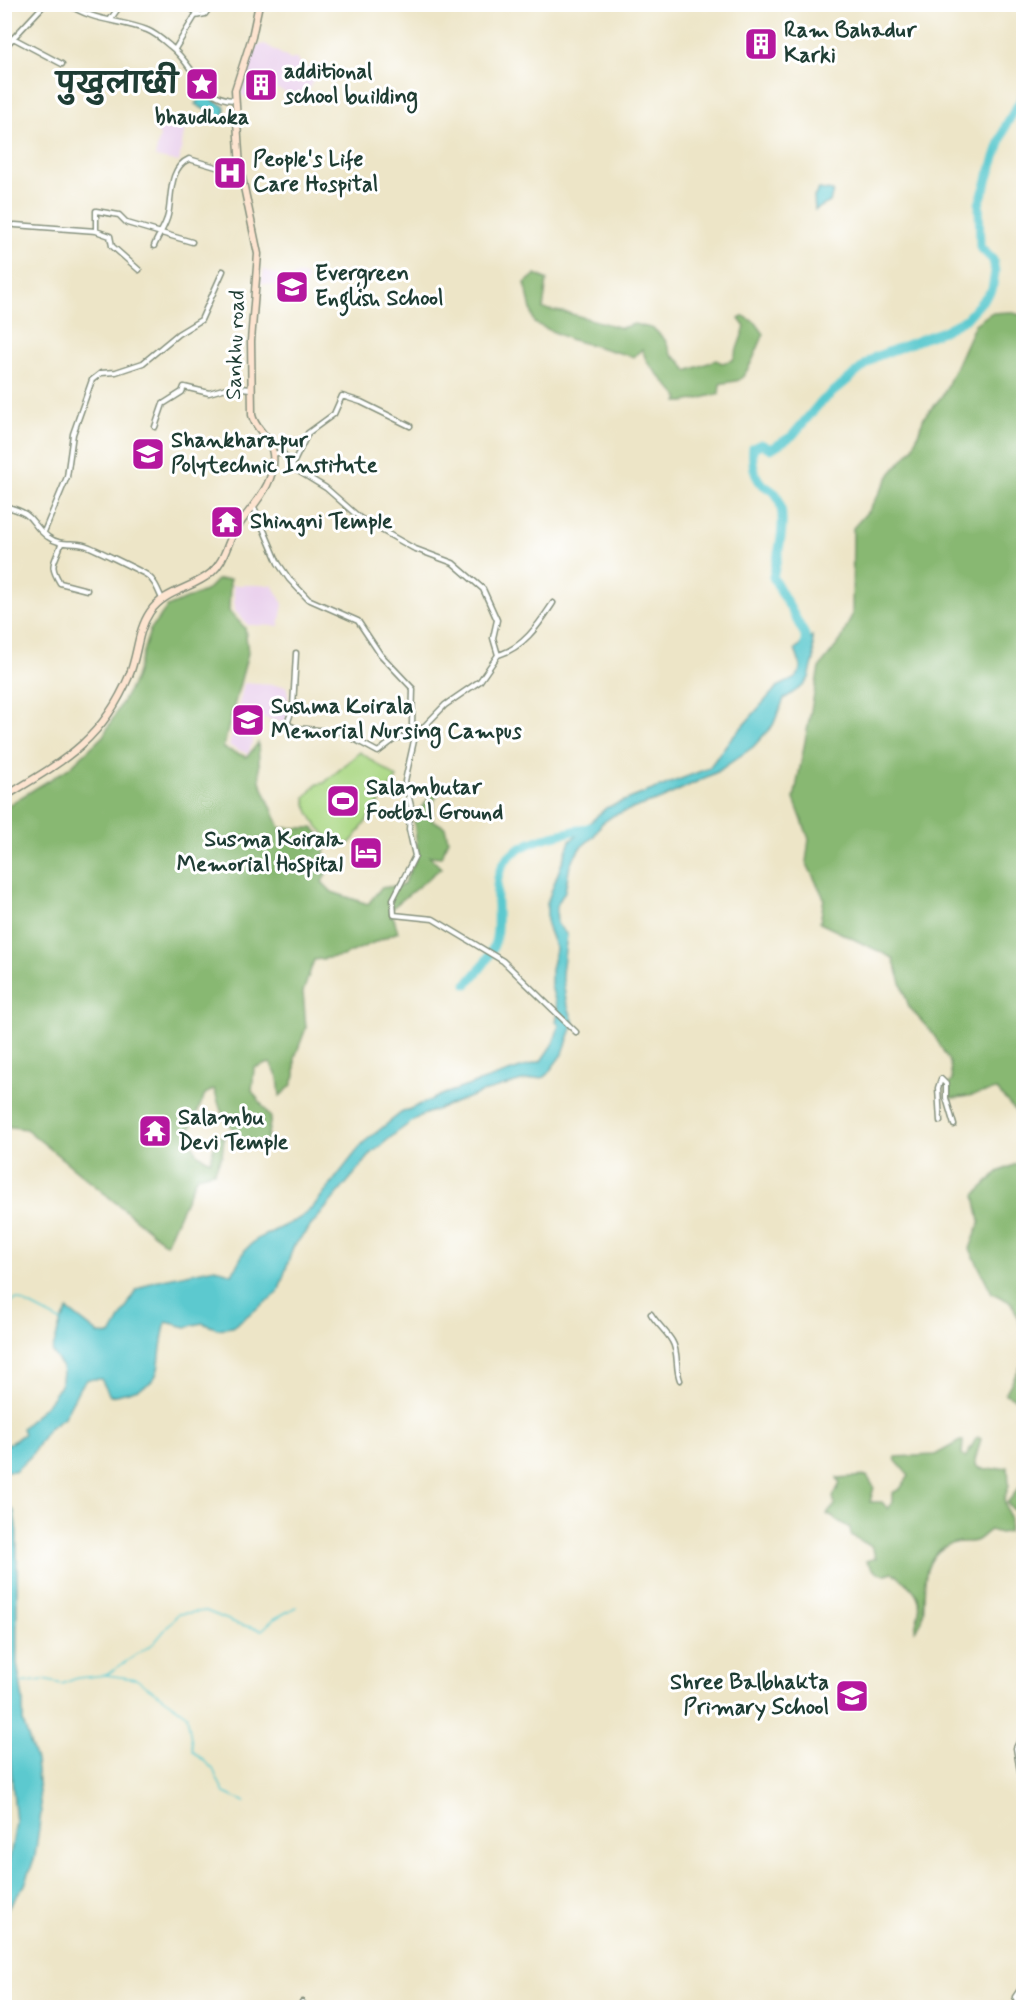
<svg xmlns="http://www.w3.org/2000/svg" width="1028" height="2012" font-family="Mynerve,'Playpen Sans Deva',sans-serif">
	<rect width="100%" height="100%" fill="#fff"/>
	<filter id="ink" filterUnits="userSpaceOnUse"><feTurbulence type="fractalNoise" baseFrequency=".0167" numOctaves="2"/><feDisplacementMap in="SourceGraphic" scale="12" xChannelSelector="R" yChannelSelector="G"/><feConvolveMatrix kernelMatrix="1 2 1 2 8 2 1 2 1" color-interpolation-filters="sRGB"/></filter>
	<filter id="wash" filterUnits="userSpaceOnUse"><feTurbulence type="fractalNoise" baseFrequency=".008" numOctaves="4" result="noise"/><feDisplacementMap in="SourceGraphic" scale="24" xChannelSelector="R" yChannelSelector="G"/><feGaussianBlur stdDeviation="1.35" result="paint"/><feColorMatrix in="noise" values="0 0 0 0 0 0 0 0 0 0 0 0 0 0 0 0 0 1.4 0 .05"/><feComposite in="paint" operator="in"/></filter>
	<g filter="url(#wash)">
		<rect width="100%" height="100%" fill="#ede5c7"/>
		<!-- built -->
		<path fill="#ead1ed" d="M 265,44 L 291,60 L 295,58 L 316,75 L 309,89 L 299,98 L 272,87 L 259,94 L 244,97 L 241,93 L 254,46 Z
			M 164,114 L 185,127 L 179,162 L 155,157 L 160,135 L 153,130 Z
			M 264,270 L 289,279 L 298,274 L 308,277 L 302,296 L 307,298 L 307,302 L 290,300 L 291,292 L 288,288 L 261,283 Z
			M 233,585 L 272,585 L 283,604 L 279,626 L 248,625 L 235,611 Z
			M 244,683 L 286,686 L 288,694 L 287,724 L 262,717 L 248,754 L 229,746 Z"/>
		<!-- green -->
		<path fill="#abd885" stroke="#658a5c" stroke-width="1.5" d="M 360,752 L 397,778 L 355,837 L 347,846 C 328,843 307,818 305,798 L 317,784 L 324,783 Z"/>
		<!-- forest -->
		<path fill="#88b872" stroke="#547a53" stroke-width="1.5" d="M 536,274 L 547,280 L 543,309 L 568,313 L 621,328 L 634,324 L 654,329 L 665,340 L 671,354 L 681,362 L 687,371 L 716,360 L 722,363 L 733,360 L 745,327 L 739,319 L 744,316 L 756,323 L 764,334 C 759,344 748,375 739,380 C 734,382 725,382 720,384 L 719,394 C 704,396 692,403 677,402 L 679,398 L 647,362 L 642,349 L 634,357 L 569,339 L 534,323 L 525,283 Z
			M 1010,312 L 1024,316 L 1023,1120 L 997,1090 C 982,1092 962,1100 948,1097 L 949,1084 L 952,1081 L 950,1063 L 934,1035 L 909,1007 L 893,958 L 820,923 L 824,898 L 806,862 L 809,839 L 794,799 L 819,668 L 841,640 L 852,615 L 853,528 L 869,510 L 891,473 L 913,448 L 924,417 L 943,395 L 975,324 L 991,313 Z
			M 230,579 L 229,611 L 245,628 L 248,653 L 223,748 L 247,757 L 258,743 L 260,781 L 280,828 L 313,828 L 326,840 L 324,855 L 332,863 L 322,882 L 332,892 L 368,904 L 381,888 L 403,885 L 418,855 L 414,817 L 434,791 L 441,787 L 433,803 L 432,820 L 445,827 L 448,840 L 441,857 L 429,856 L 441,868 L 391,909 L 398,932 L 343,956 L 314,960 L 303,992 L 306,1028 L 295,1057 L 295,1076 L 291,1086 L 280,1096 L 278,1077 L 270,1063 L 254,1068 L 252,1091 L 271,1118 L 266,1144 L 240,1138 L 223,1117 L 214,1089 L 205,1094 L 187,1137 L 198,1154 L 210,1161 L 217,1135 L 224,1138 L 222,1155 L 214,1172 L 197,1176 L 166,1244 L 26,1129 L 5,1126 L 5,807 L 69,768 L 103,736 L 134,681 L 150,630 L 167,607 L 207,590 L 217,580 Z
			M 1023,1161 L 1023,1350 L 1021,1326 L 1012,1303 L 992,1293 L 970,1249 L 980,1222 L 975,1195 L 998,1172 Z
			M 1023,1362 L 1023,1402 L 1005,1394 Z
			M 977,1437 L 981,1439 L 975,1460 L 977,1467 L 986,1470 L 1008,1467 L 1009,1485 L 1004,1500 L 1010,1520 L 1009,1531 L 1000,1533 L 990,1530 C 984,1533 981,1539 975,1541 C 968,1544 957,1539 944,1547 C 910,1568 935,1616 915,1630 C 915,1624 918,1618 919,1611 C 923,1593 905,1581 892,1572 C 879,1578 874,1571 866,1561 L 876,1558 L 872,1547 L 851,1535 L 850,1528 L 827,1514 L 835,1505 L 833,1497 L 840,1483 L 837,1478 L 867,1476 L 874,1487 L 870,1502 L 882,1502 L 888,1509 L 892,1502 L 892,1493 L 900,1489 L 909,1476 L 896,1461 L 895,1457 L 935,1455 L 960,1441 L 963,1441 L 962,1454 L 965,1458 Z
			M 1023,1483 L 1023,1520 L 1007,1503 Z"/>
		<!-- water -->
		<path fill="#5bc9cf" stroke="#3d8382" stroke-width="1.5" d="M 203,94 L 225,107 L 224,121 L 195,104 Z
			M 819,189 L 833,191 L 830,202 L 815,210 L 814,197 Z
			M 812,636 L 814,659 L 809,678 L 804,685 L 784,699 L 773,725 L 753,747 L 717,772 L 661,799 L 614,815 L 601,824 L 594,836 L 580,848 L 570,865 L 565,891 L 556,907 L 557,924 L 567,935 L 562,973 L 566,1001 L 574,1023 L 563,1053 L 545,1077 L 522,1081 L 486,1091 L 420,1116 L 396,1133 L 372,1153 L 293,1247 L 278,1293 L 232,1327 L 218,1329 L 202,1323 L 186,1327 L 166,1322 C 152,1371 174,1385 110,1396 L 101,1379 L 88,1379 L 80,1387 L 64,1417 L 48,1429 L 30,1457 L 15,1471 L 5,1471 L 4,1447 L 24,1434 L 22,1428 C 35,1415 68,1390 62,1368 C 60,1363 55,1356 52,1352 L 60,1324 L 68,1310 L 99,1334 L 111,1335 L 136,1290 L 154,1281 L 215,1268 L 232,1274 L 245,1250 L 257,1239 L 300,1218 L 313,1207 L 363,1143 L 401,1113 L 444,1094 L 541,1061 L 554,1042 L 559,1025 L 556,1022 L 558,1011 L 551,986 L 551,969 L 556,949 L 547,925 L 547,903 L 570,841 L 606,808 L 709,768 L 726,745 L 777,687 L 796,678 L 800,671 L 800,664 L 795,649 Z
			M 5,1501 L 14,1511 L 17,1532 L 17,1663 L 23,1700 L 23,1722 L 36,1761 L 41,1813 L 35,1856 L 25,1885 L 5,1912 L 5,1884 L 16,1823 L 4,1693 L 4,1595 L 11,1564 L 5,1526 Z"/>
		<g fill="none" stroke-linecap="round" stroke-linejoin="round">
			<!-- stream -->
			<path stroke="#5bc9cf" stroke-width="1.5" d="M 4,1307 L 17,1299 L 62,1322
				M 106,1675 L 154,1643 L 178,1614 L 206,1611 L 238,1624 L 262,1630 L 274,1619 L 296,1607
				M 20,1683 L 44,1680 L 62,1684 L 77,1678 L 106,1675 L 136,1679 L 187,1715 L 193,1751 L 213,1769 L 224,1793 L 245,1802"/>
			<!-- river -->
			<path stroke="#5bc9cf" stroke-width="9" d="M 805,653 L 805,635 L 773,577 C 778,554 789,516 776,494 C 772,490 765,487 761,483 C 753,475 752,459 753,448 L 761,444 L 771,449 L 792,436 L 820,403 L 875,357 L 943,331 L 966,319 L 992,290 L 995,272 L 993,260 L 980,247 L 979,204 L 1006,125 L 1024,94
				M 467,984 C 479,970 490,959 495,942 C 503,914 486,874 512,854 C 535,836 567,834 594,826"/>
		</g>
	</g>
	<g filter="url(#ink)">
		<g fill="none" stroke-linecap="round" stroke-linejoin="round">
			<defs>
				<path id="street" d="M 68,4 C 91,21 121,20 147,30 C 155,33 163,40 170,46 C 193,63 201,100 235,100
					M 186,4 L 199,15
					M 110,20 L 121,4
					M 13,38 L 62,64
					M 4,48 L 45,4
					M 175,49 L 195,16 L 205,14 L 212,4
					M 15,225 L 96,231
					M 154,246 C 158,236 166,225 168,215 C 172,198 168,168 189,159 L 216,167 L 240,168
					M 139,270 L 112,246 L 110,236 L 96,231 L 96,211 L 119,215 L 127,223 L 192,242
					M 155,427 L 163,404 L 182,392 L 184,387 L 209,393 L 230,387 L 251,389
					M 273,454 L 282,452 L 295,469 L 326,488 L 360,518 L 413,548 L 453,563 L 483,589 L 497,620 L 493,638 L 498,655 L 480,681 L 445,705 L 415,736 L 396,738 L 378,752 L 341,732 L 295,728 L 287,724 L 293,707 L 296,653
					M 293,464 L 308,433 L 334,414 L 342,396 L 361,402 L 410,426
					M 4,506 C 39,515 27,522 48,537 C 60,546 71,542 84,545 C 88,545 144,573 147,575 C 155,581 158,590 162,599
					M 254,507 L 278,563 L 289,579 L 308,599 L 358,621 L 380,654 L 413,689 L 412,724 L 415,736 L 405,781 L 411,806 L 409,829 L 415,856 L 393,899 L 394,915 L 433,919 L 503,961 L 576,1032
					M 44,532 L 67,477 L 73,434 L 92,380 L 101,373 L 116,372 L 143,363 L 178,334 L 201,320 L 223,271
					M 61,544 C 55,564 48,563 60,583 L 87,590
					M 498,655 C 524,648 539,624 553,603
					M 940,1121 L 938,1088 L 941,1079 L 946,1084 L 946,1098 L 954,1125
					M 651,1314 C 657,1324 667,1332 672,1341 C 679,1352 675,1368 680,1380
					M 1024,1732 L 1016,1748 L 1024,1795
					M 1020,2005 L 1015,1997 L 1024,1984
					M 302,2008 L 302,2002"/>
				<path id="secondary" d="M 4,797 C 62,762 102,741 129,676 C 138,655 137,631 150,612 C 165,590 192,589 211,573 C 224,562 226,547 233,534 C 248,508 277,487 273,454 C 272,438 255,430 252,415 L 251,341 L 258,254 L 240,168 L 235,90 L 252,37 L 259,4
					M 1019,2008 L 1024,2000"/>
			</defs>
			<!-- street casing -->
			<use href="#street" stroke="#86917e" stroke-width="7"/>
			<!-- secondary casing -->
			<use href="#secondary" stroke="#86917e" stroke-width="9"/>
			<!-- street -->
			<use href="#street" stroke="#fff" stroke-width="4"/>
			<!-- secondary -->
			<use href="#secondary" stroke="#fde4d0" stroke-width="6"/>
		</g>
	</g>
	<!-- icons -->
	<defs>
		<symbol id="building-square" viewBox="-11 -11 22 22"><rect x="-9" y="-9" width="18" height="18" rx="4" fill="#b5179e" stroke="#fff"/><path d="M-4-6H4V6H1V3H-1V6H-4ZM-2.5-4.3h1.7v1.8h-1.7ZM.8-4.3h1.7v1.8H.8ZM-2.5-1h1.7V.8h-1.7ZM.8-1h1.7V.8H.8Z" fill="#fff"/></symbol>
		<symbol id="sight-square" viewBox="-11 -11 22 22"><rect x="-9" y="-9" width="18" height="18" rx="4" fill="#b5179e" stroke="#fff"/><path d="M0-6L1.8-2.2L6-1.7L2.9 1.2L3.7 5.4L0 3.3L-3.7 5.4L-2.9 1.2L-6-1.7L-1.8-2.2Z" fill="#fff"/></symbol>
		<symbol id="hospital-square" viewBox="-11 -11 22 22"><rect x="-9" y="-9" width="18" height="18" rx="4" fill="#b5179e" stroke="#fff"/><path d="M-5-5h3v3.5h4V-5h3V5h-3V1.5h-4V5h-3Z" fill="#fff"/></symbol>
		<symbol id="school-square" viewBox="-11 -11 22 22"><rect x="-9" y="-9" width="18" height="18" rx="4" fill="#b5179e" stroke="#fff"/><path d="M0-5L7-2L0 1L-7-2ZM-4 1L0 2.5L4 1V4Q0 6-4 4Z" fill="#fff"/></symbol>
		<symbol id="university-square" viewBox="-11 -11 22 22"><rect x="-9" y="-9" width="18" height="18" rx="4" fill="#b5179e" stroke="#fff"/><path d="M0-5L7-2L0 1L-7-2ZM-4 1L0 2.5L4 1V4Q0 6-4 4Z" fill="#fff"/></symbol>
		<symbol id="temple-square" viewBox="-11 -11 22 22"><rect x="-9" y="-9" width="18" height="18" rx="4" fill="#b5179e" stroke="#fff"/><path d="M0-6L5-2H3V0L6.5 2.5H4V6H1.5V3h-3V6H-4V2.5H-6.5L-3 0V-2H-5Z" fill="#fff"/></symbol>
		<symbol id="stadium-square" viewBox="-11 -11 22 22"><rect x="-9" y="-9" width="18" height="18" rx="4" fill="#b5179e" stroke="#fff"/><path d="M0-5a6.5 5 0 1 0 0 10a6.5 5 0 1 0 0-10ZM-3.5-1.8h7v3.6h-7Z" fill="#fff"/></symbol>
		<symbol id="hotel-square" viewBox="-11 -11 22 22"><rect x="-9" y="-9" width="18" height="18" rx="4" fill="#b5179e" stroke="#fff"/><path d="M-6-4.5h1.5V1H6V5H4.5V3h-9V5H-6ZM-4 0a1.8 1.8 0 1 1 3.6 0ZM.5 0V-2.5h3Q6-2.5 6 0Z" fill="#fff"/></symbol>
	</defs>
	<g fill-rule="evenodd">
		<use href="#building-square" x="742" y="25" width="38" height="38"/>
		<use href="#sight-square" x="183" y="65" width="38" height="38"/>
		<use href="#building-square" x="242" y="66" width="38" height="38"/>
		<use href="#hospital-square" x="211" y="154" width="38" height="38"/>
		<use href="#school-square" x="273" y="268" width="38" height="38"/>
		<use href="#university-square" x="129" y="435" width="38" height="38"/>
		<use href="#temple-square" x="208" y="503" width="38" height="38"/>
		<use href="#university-square" x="229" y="701" width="38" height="38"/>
		<use href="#stadium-square" x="324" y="782" width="38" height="38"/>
		<use href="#hotel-square" x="347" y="834" width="38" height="38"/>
		<use href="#temple-square" x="136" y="1112" width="38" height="38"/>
		<use href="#school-square" x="833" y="1677" width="38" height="38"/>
	</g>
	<g text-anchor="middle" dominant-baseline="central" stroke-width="6" stroke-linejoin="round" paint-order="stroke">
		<!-- poi labels -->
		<g font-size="22" font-weight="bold" fill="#1f3d34" stroke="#fff" text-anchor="start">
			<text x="784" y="31">Ram Bahadur<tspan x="784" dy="25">Karki</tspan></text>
			<text x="284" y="72">additional<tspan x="284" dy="25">school building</tspan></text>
			<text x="202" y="118" text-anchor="middle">bhaudhoka</text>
			<text x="253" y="160">People's Life<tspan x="253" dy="25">Care Hospital</tspan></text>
			<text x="315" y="274">Evergreen<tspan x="315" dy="25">English School</tspan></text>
			<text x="171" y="441">Shankharapur<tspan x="171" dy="25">Polytechnic Institute</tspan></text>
			<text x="250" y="522">Shingni Temple</text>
			<text x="271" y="707">Sushma Koirala<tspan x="271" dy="25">Memorial Nursing Campus</tspan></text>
			<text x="366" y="788">Salambutar<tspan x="366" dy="25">Footbal Ground</tspan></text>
			<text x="343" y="840" text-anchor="end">Susma Koirala<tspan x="343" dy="25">Memorial Hospital</tspan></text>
			<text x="178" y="1118">Salambu<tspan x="178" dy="25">Devi Temple</tspan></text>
			<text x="829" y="1683" text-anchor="end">Shree Balbhakta<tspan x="829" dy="25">Primary School</tspan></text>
		</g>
		<!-- street labels -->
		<g font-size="22" fill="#1f3d34" stroke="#fff">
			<text transform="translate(236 345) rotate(-88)">Sankhu road</text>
		</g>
		<!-- district labels -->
		<g font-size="28" font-weight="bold" fill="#1f3d34" stroke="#fff">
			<text x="117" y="85">पुखुलाछी</text>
		</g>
	</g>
	<!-- margin -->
	<rect width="1028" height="2012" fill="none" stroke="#fff" stroke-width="24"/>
</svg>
